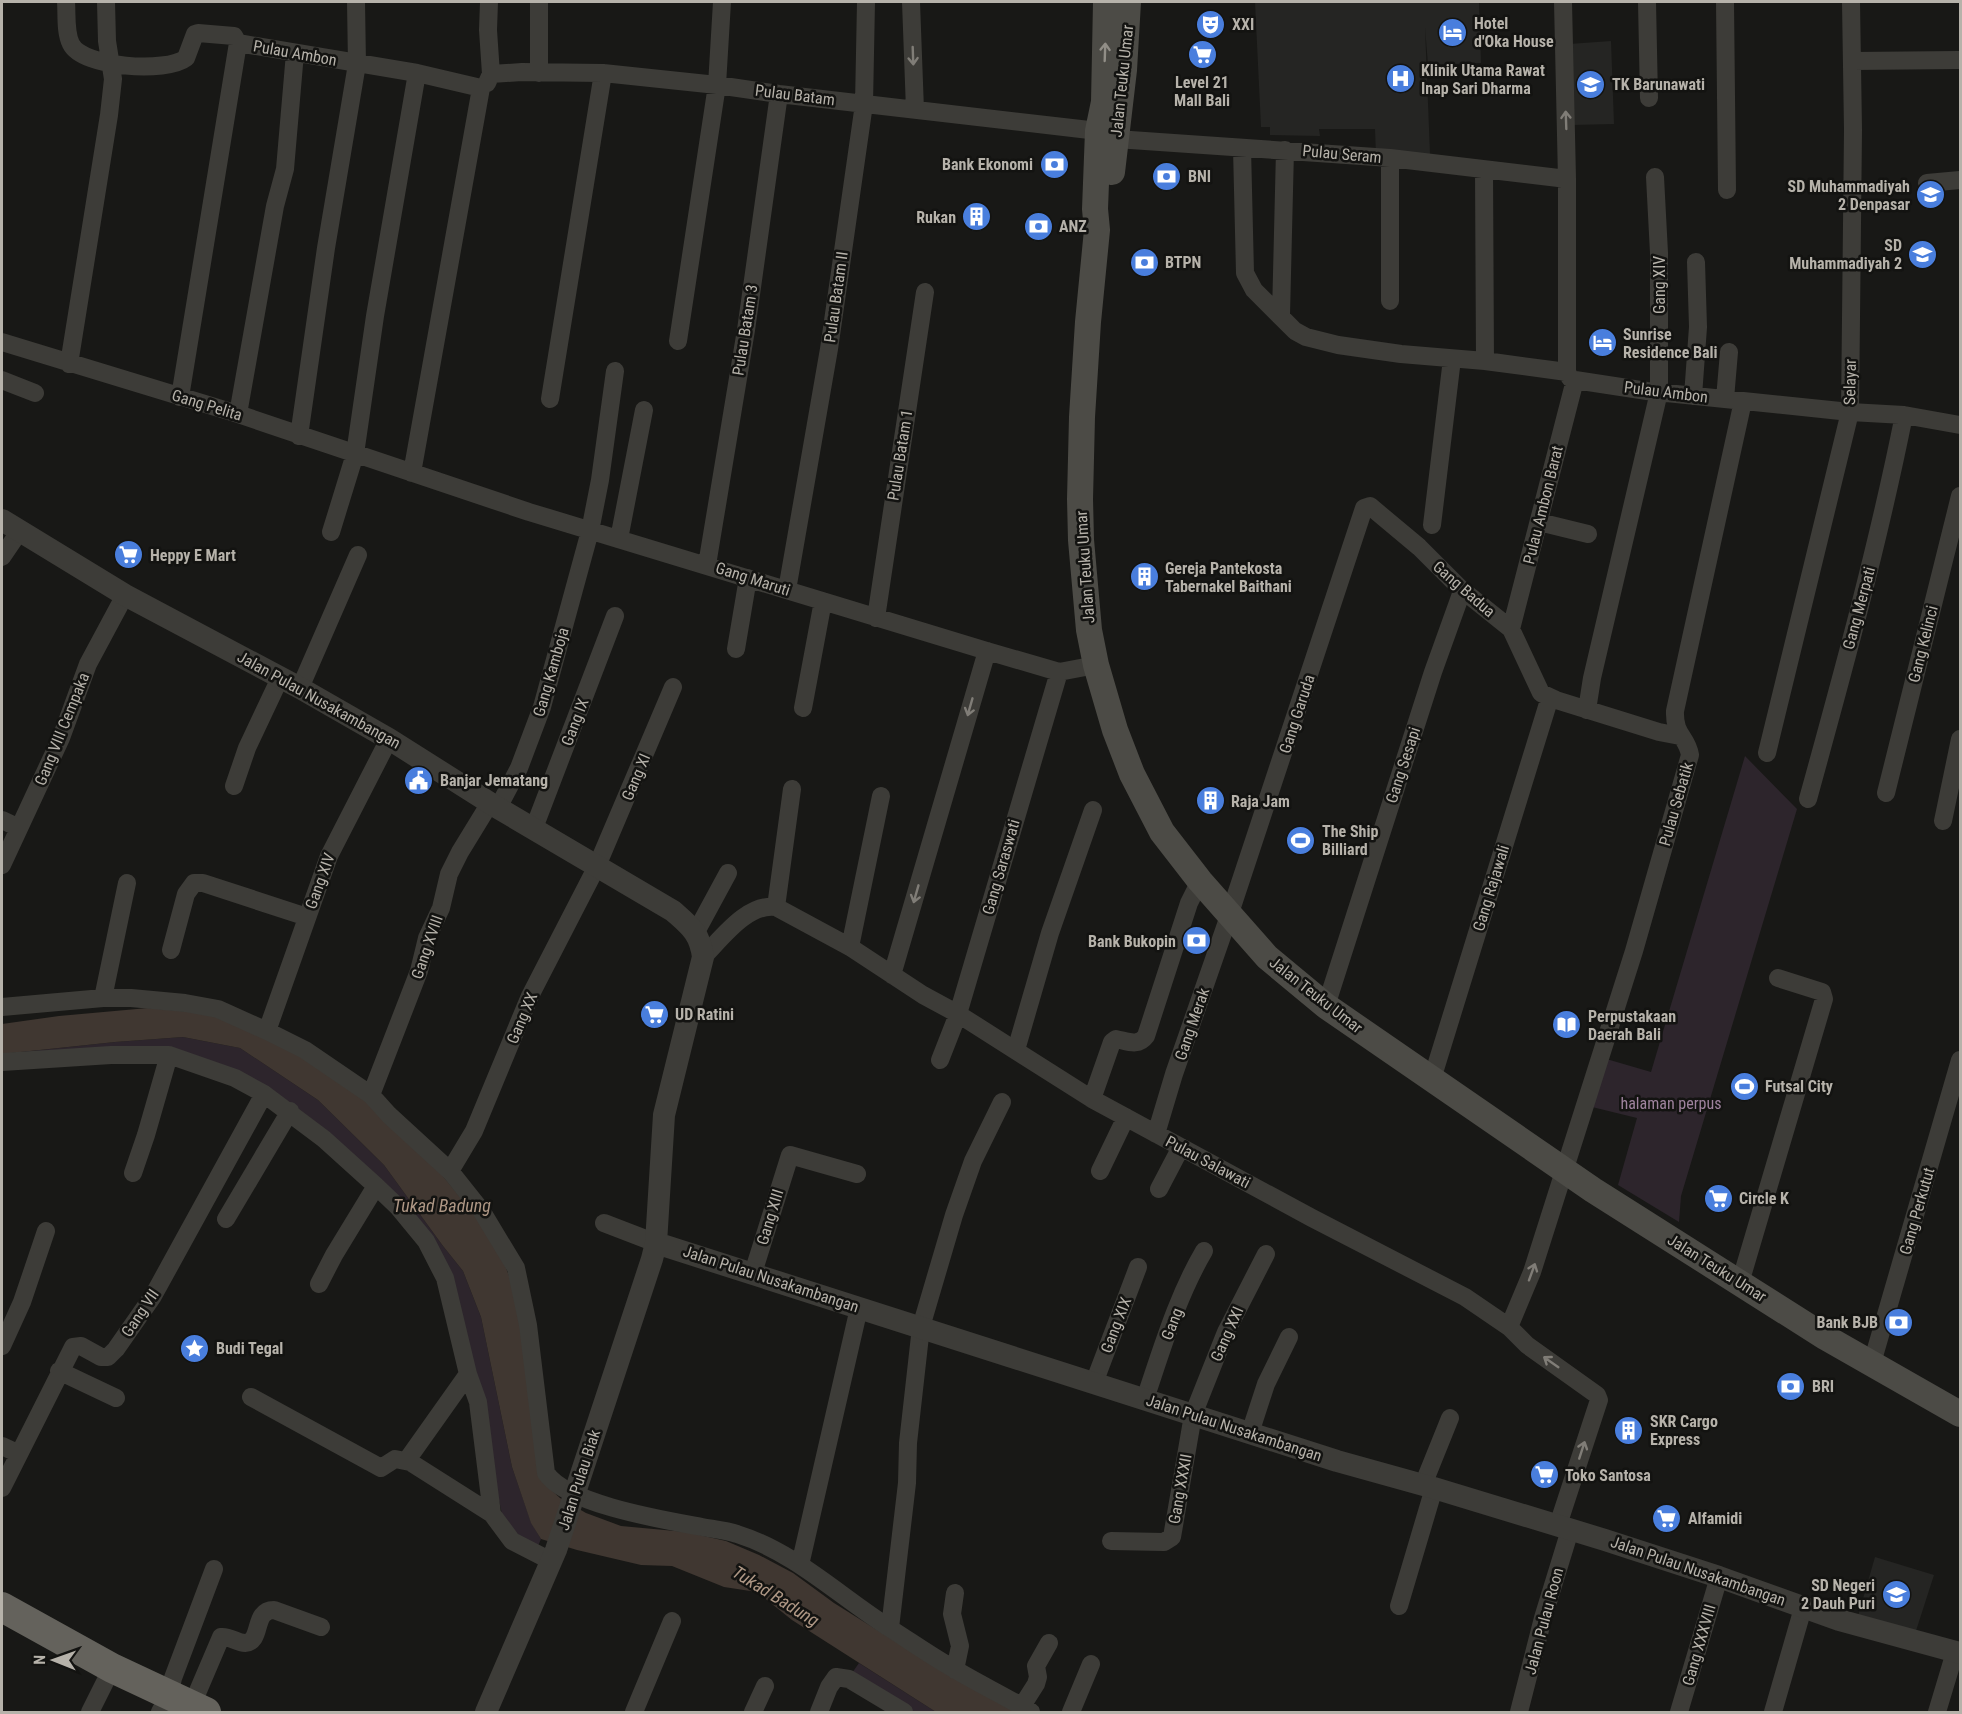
<svg xmlns="http://www.w3.org/2000/svg" width="1962" height="1714" font-family="'Roboto Condensed',sans-serif">
	<rect width="100%" height="100%" fill="#181816"/>
	<!-- built -->
	<path fill="#252523" d="M 1255,2 L 1479,2 L 1481,63 L 1428,65 L 1425,27 L 1430,154 L 1376,156 L 1375,129 L 1319,129 L 1320,136 L 1270,135 L 1270,127 L 1261,127 Z
		M 1611,41 L 1614,124 L 1572,125 L 1569,44 Z
		M 1875,1557 L 1934,1575 L 1914,1637 L 1858,1616 Z"/>
	<!-- green -->
	<path fill="#2d252c" d="M 1745,756 L 1797,809 L 1681,1196 L 1679,1222 L 1618,1185 L 1637,1118 L 1588,1106 L 1603,1058 L 1651,1072 Z
		M 183,1037 L 240,1048 L 318,1100 L 384,1165 L 443,1246 L 463,1271 L 481,1317 L 512,1467 L 531,1522 L 541,1539 L 538,1546 L 531,1545 L 504,1523 L 451,1287 L 366,1172 L 203,1059 L 2,1054 L 115,1042 Z
		M 859,1663 L 936,1712 L 915,1712 L 858,1681 L 852,1673 Z"/>
	<!-- water -->
	<path fill="#403731" d="M 148,1008 L 223,1015 L 339,1076 L 411,1137 L 495,1240 L 515,1291 L 547,1486 L 560,1498 L 586,1513 L 621,1526 L 686,1532 L 726,1541 L 759,1555 L 793,1573 L 834,1603 L 944,1672 L 1022,1712 L 936,1712 L 792,1620 L 757,1592 L 724,1587 L 672,1566 L 641,1565 L 577,1550 L 541,1539 L 531,1523 L 512,1467 L 481,1317 L 463,1271 L 443,1246 L 384,1165 L 318,1100 L 240,1048 L 183,1037 L 115,1042 L 2,1054 L 2,1024 L 59,1016 Z"/>
	<g fill="none" stroke-linecap="round" stroke-linejoin="round">
		<!-- minor -->
		<path stroke="#3d3c38" stroke-width="18" d="M 66,2 C 67,14 65,32 71,44 C 83,68 167,73 186,58 L 195,34 L 198,33 L 234,36 L 238,43 L 417,73 L 481,88
			M 911,2 L 915,110
			M 1563,2 L 1567,179 L 1567,372 L 1570,378 L 1575,380 L 1647,391 L 1850,412 L 1904,415 L 1960,425
			M 1647,2 L 1649,98
			M 1725,2 L 1727,190
			M 1853,61 L 1959,60
			M 539,73 L 539,2
			M 491,74 L 522,72 L 603,73 L 717,85 L 779,94 L 1098,131
			M 487,83 L 491,74 L 488,30 L 489,2
			M 1116,139 L 1390,158 L 1567,179
			M 1242,148 L 1245,273 L 1254,290 L 1295,331 L 1306,337 L 1338,345 L 1401,354 L 1485,361 L 1567,372
			M 1390,158 L 1390,301
			M 1484,170 L 1485,361
			M 1927,183 L 1960,180
			M 1281,315 L 1285,150
			M 678,341 L 717,85 L 722,2
			M 2,342 L 238,414 L 529,512 L 987,651 L 1059,672 L 1096,665
			M 69,364 L 109,115 L 113,79 L 107,41 L 106,2
			M 2,380 L 35,393
			M 1693,396 L 1698,327 L 1696,262
			M 180,397 L 238,43
			M 550,399 L 603,73
			M 1725,399 L 1729,352
			M 238,414 L 275,206 L 285,169 L 295,53
			M 299,436 L 326,248 L 357,64 L 356,2
			M 412,473 L 481,88
			M 1539,522 L 1588,534
			M 1432,525 L 1452,359
			M 331,532 L 355,454 L 375,316 L 417,73
			M 619,539 L 644,410
			M 2,557 L 19,532
			M 707,565 L 746,330 L 779,94
			M 787,590 L 829,349 L 864,104 L 866,2
			M 876,618 L 925,292
			M 1511,629 L 1575,380
			M 736,649 L 748,578
			M 300,688 L 358,555
			M 803,708 L 823,601
			M 1587,710 L 1592,678 L 1659,392 L 1659,253 L 1655,177
			M 1767,753 L 1850,412 L 1853,130 L 1851,2
			M 234,786 L 247,748 L 280,678
			M 1886,793 L 1960,496
			M 1808,799 C 1843,672 1878,545 1904,415
			M 498,808 L 519,768 L 542,707 L 590,531 L 600,480 L 615,371
			M 2,820 L 19,828
			M 1943,821 L 1960,739
			M 534,828 L 615,616
			M 2,865 L 61,738 L 88,664 L 125,595
			M 776,907 L 792,789
			M 696,932 L 728,873
			M 850,947 L 881,796
			M 171,950 L 186,894 L 194,883 L 203,883 L 307,917
			M 703,957 C 722,938 747,903 776,907 L 850,947 L 923,995 L 958,1014 L 1092,1099 L 1312,1218 L 1465,1297 L 1509,1327 L 1527,1345 L 1597,1395 L 1599,1400 L 1558,1525
			M 892,975 L 987,651
			M 103,998 L 127,883
			M 1326,1006 L 1433,672 L 1461,594
			M 2,1007 L 103,998 L 131,998 L 185,1003 L 218,1009 L 267,1031 L 305,1050 L 371,1095 L 389,1115 L 450,1171 L 481,1210 L 516,1268 L 528,1325 L 546,1473 C 566,1504 664,1520 702,1527 C 713,1529 726,1530 737,1534 C 795,1552 840,1597 891,1629 C 913,1643 934,1658 956,1670 C 981,1685 1007,1697 1031,1712
			M 267,1031 L 329,856 L 389,739
			M 1016,1050 L 1050,933 L 1093,810
			M 940,1060 L 958,1014 L 1059,672
			M 2,1062 L 111,1055 L 169,1055 L 235,1078 L 264,1094 L 324,1139 L 376,1186 L 398,1207 L 426,1241 L 445,1278 L 468,1374 L 478,1402 L 492,1514 L 512,1541 L 551,1561
			M 1432,1079 L 1550,697
			M 371,1095 L 419,971 L 427,938 L 441,908 L 449,874 L 460,852 L 490,803
			M 1092,1099 L 1112,1042 L 1116,1039 C 1127,1041 1138,1047 1146,1036 L 1189,903 L 1200,881
			M 1156,1134 L 1174,1074 L 1229,916 L 1364,508 L 1370,506 L 1419,547 L 1461,589 L 1511,629 L 1541,693 L 1556,700 L 1659,732 L 1680,736
			M 450,1171 L 474,1131 L 530,996 L 597,866 L 673,687
			M 1100,1171 L 1126,1117
			M 133,1173 L 146,1135 L 169,1055
			M 1159,1189 L 1181,1147
			M 226,1219 L 290,1111
			M 604,1223 L 656,1243
			M 753,1273 L 790,1155 L 857,1174
			M 1740,1283 L 1824,999 L 1822,992 L 1778,978
			M 319,1284 L 334,1255 L 376,1186
			M 1509,1327 L 1532,1272 L 1634,951 L 1690,755 C 1687,736 1674,736 1675,711 L 1743,401
			M 2,1346 L 22,1302 L 46,1231
			M 1872,1363 L 1960,1060
			M 59,1371 L 116,1398
			M 1094,1383 L 1138,1267
			M 251,1397 L 381,1468 L 395,1459 L 410,1462 L 492,1514
			M 1145,1399 C 1162,1349 1177,1297 1204,1251
			M 1250,1433 L 1266,1384 L 1289,1337
			M 2,1446 L 19,1454
			M 407,1460 L 468,1374
			M 1423,1485 L 1450,1418
			M 2,1488 L 73,1347 L 81,1346 L 101,1357 L 108,1357 L 116,1349 L 153,1296 L 264,1094
			M 1111,1541 L 1164,1542 L 1172,1537 L 1193,1415 L 1226,1332 L 1266,1254
			M 800,1565 L 859,1308
			M 955,1593 L 952,1614 L 960,1646 L 955,1670
			M 1399,1606 L 1434,1488
			M 890,1628 L 907,1483 L 908,1443 L 921,1327 L 954,1215 L 973,1161 L 1002,1102
			M 192,1705 L 221,1637 C 230,1636 237,1643 245,1643 C 263,1642 252,1610 274,1610 L 321,1627
			M 1022,1706 L 1036,1684 L 1038,1677 L 1036,1666 L 1049,1643
			M 90,1712 L 112,1668
			M 160,1712 L 169,1696 L 173,1678 L 214,1569
			M 634,1712 L 672,1621
			M 753,1712 L 765,1686
			M 819,1712 L 829,1687 L 836,1677 L 849,1679 L 904,1712
			M 1071,1712 L 1091,1664
			M 1519,1712 L 1543,1618 L 1570,1530
			M 1679,1712 L 1719,1577
			M 1773,1712 L 1803,1608
			M 1937,1712 L 1955,1652"/>
		<!-- tertiary -->
		<path stroke="#3d3c38" stroke-width="22" d="M 2,520 L 125,595 L 300,688 L 389,739 L 498,808 L 673,911 C 690,926 700,933 703,957 L 664,1115 L 656,1243 L 652,1259 L 556,1550 L 486,1712
			M 656,1243 L 1337,1461 L 1434,1488 L 1605,1540 L 1719,1577 L 1839,1620 L 1960,1653"/>
		<!-- secondary -->
		<path stroke="#4c4b46" stroke-width="26" d="M 1106,2 L 1104,102 L 1098,131 L 1095,209 L 1097,230 L 1088,322 L 1082,417 L 1080,499 L 1081,540 L 1089,630 L 1096,665 L 1115,730 L 1132,774 L 1162,832 L 1200,881 L 1267,957 L 1326,1006 L 1593,1190 L 1825,1337 L 1960,1414
			M 1112,172 L 1124,70 L 1128,2"/>
		<!-- trunk -->
		<path stroke="#64625c" stroke-width="30" d="M 2,1607 L 112,1668 L 206,1712"/>
	</g>
	<!-- one-way arrows -->
	<defs><path id="oneway-shaft" d="M-6 0H5M1.5-3L5.5 0L1.5 3" fill="none" stroke-width="1.6" stroke-linecap="round" stroke-linejoin="round" transform="scale(1.5)"/></defs>
	<use stroke="#918e87" href="#oneway-shaft" transform="translate(1105 52) rotate(-88)"/>
	<g stroke="#807d77">
		<use href="#oneway-shaft" transform="translate(913 56) rotate(88)"/>
		<use href="#oneway-shaft" transform="translate(1566 120) rotate(-92)"/>
		<use href="#oneway-shaft" transform="translate(970 707) rotate(106)"/>
		<use href="#oneway-shaft" transform="translate(916 894) rotate(106)"/>
		<use href="#oneway-shaft" transform="translate(1532 1272) rotate(-70)"/>
		<use href="#oneway-shaft" transform="translate(1551 1362) rotate(-145)"/>
		<use href="#oneway-shaft" transform="translate(1582 1450) rotate(-72)"/>
	</g>
	<!-- icons -->
	<defs>
		<symbol id="theatre-disc" viewBox="-11 -11 22 22"><circle r="9.5" fill="#497edd" stroke="#131311"/><path d="M-5-5.5Q0-4 5-5.5V0Q5 5 0 6Q-5 5-5 0ZM-3.3-2.5H-1v1.5H-3.3ZM1-2.5H3.3v1.5H1ZM-2.8 1Q0 5.5 2.8 1Z" fill="#fff"/></symbol>
		<symbol id="hotel-disc" viewBox="-11 -11 22 22"><circle r="9.5" fill="#497edd" stroke="#131311"/><path d="M-6-4.5h1.5V1H6V5H4.5V3h-9V5H-6ZM-4 0a1.8 1.8 0 1 1 3.6 0ZM.5 0V-2.5h3Q6-2.5 6 0Z" fill="#fff"/></symbol>
		<symbol id="supermarket-disc" viewBox="-11 -11 22 22"><circle r="9.5" fill="#497edd" stroke="#131311"/><path d="M-6-5.5h2.5l.6 2H6L4.5 2H-2.5L-4.4-4H-6ZM-1.5 3.2a1.3 1.3 0 1 0 .1 0ZM3 3.2a1.3 1.3 0 1 0 .1 0Z" fill="#fff"/></symbol>
		<symbol id="hospital-disc" viewBox="-11 -11 22 22"><circle r="9.5" fill="#497edd" stroke="#131311"/><path d="M-5-5h3v3.5h4V-5h3V5h-3V1.5h-4V5h-3Z" fill="#fff"/></symbol>
		<symbol id="school-disc" viewBox="-11 -11 22 22"><circle r="9.5" fill="#497edd" stroke="#131311"/><path d="M0-5L7-2L0 1L-7-2ZM-4 1L0 2.5L4 1V4Q0 6-4 4Z" fill="#fff"/></symbol>
		<symbol id="bank-disc" viewBox="-11 -11 22 22"><circle r="9.5" fill="#497edd" stroke="#131311"/><path d="M-6-4H6V4H-6ZM0-2.3a2.3 2.3 0 1 0 0 4.6a2.3 2.3 0 1 0 0-4.6Z" fill="#fff"/></symbol>
		<symbol id="building-disc" viewBox="-11 -11 22 22"><circle r="9.5" fill="#497edd" stroke="#131311"/><path d="M-4-6H4V6H1V3H-1V6H-4ZM-2.5-4.3h1.7v1.8h-1.7ZM.8-4.3h1.7v1.8H.8ZM-2.5-1h1.7V.8h-1.7ZM.8-1h1.7V.8H.8Z" fill="#fff"/></symbol>
		<symbol id="civic-disc" viewBox="-11 -11 22 22"><circle r="9.5" fill="#497edd" stroke="#131311"/><path d="M-.6-6.5H3V-4.5H.6V-3L4-1V1h2V6H-6V1h2V-1L-.6-3ZM-1.2 2.5V6h2.4V2.5Z" fill="#fff"/></symbol>
		<symbol id="stadium-disc" viewBox="-11 -11 22 22"><circle r="9.5" fill="#497edd" stroke="#131311"/><path d="M0-5a6.5 5 0 1 0 0 10a6.5 5 0 1 0 0-10ZM-3.5-1.8h7v3.6h-7Z" fill="#fff"/></symbol>
		<symbol id="library-disc" viewBox="-11 -11 22 22"><circle r="9.5" fill="#497edd" stroke="#131311"/><path d="M-6-4Q-3-5.5-.7-3.5V5Q-3 3-6 4ZM6-4Q3-5.5 .7-3.5V5Q3 3 6 4Z" fill="#fff"/></symbol>
		<symbol id="sight-disc" viewBox="-11 -11 22 22"><circle r="9.5" fill="#497edd" stroke="#131311"/><path d="M0-6L1.8-2.2L6-1.7L2.9 1.2L3.7 5.4L0 3.3L-3.7 5.4L-2.9 1.2L-6-1.7L-1.8-2.2Z" fill="#fff"/></symbol>
	</defs>
	<g fill-rule="evenodd">
		<use href="#theatre-disc" x="1194" y="8" width="33" height="33"/>
		<use href="#hotel-disc" x="1436" y="16" width="33" height="33"/>
		<use href="#supermarket-disc" x="1186" y="38" width="33" height="33"/>
		<use href="#hospital-disc" x="1384" y="62" width="33" height="33"/>
		<use href="#school-disc" x="1574" y="68" width="33" height="33"/>
		<use href="#bank-disc" x="1038" y="148" width="33" height="33"/>
		<use href="#bank-disc" x="1150" y="160" width="33" height="33"/>
		<use href="#school-disc" x="1914" y="178" width="33" height="33"/>
		<use href="#building-disc" x="960" y="200" width="33" height="33"/>
		<use href="#bank-disc" x="1022" y="210" width="33" height="33"/>
		<use href="#school-disc" x="1906" y="238" width="33" height="33"/>
		<use href="#bank-disc" x="1128" y="246" width="33" height="33"/>
		<use href="#hotel-disc" x="1586" y="326" width="33" height="33"/>
		<use href="#supermarket-disc" x="112" y="538" width="33" height="33"/>
		<use href="#building-disc" x="1128" y="560" width="33" height="33"/>
		<use href="#civic-disc" x="402" y="764" width="33" height="33"/>
		<use href="#building-disc" x="1194" y="784" width="33" height="33"/>
		<use href="#stadium-disc" x="1284" y="824" width="33" height="33"/>
		<use href="#bank-disc" x="1180" y="924" width="33" height="33"/>
		<use href="#supermarket-disc" x="638" y="998" width="33" height="33"/>
		<use href="#library-disc" x="1550" y="1008" width="33" height="33"/>
		<use href="#stadium-disc" x="1728" y="1070" width="33" height="33"/>
		<use href="#supermarket-disc" x="1702" y="1182" width="33" height="33"/>
		<use href="#bank-disc" x="1882" y="1306" width="33" height="33"/>
		<use href="#sight-disc" x="178" y="1332" width="33" height="33"/>
		<use href="#bank-disc" x="1774" y="1370" width="33" height="33"/>
		<use href="#building-disc" x="1612" y="1414" width="33" height="33"/>
		<use href="#supermarket-disc" x="1528" y="1458" width="33" height="33"/>
		<use href="#supermarket-disc" x="1650" y="1502" width="33" height="33"/>
		<use href="#school-disc" x="1880" y="1578" width="33" height="33"/>
	</g>
	<g text-anchor="middle" dominant-baseline="central" stroke-width="5" stroke-linejoin="round" paint-order="stroke">
		<!-- poi labels -->
		<g font-size="16" font-weight="bold" fill="#b6b2aa" stroke="#131311" text-anchor="start">
			<text x="1474" y="23">Hotel<tspan x="1474" dy="18">d'Oka House</tspan></text>
			<text x="1232" y="24">XXI</text>
			<text x="1421" y="70">Klinik Utama Rawat<tspan x="1421" dy="18">Inap Sari Dharma</tspan></text>
			<text x="1202" y="82" text-anchor="middle">Level 21<tspan x="1202" dy="18">Mall Bali</tspan></text>
			<text x="1612" y="84">TK Barunawati</text>
			<text x="1033" y="164" text-anchor="end">Bank Ekonomi</text>
			<text x="1188" y="176">BNI</text>
			<text x="1910" y="186" text-anchor="end">SD Muhammadiyah<tspan x="1910" dy="18">2 Denpasar</tspan></text>
			<text x="956" y="217" text-anchor="end">Rukan</text>
			<text x="1059" y="226">ANZ</text>
			<text x="1902" y="245" text-anchor="end">SD<tspan x="1902" dy="18">Muhammadiyah 2</tspan></text>
			<text x="1165" y="262">BTPN</text>
			<text x="1623" y="334">Sunrise<tspan x="1623" dy="18">Residence Bali</tspan></text>
			<text x="150" y="555">Heppy E Mart</text>
			<text x="1165" y="568">Gereja Pantekosta<tspan x="1165" dy="18">Tabernakel Baithani</tspan></text>
			<text x="440" y="780">Banjar Jematang</text>
			<text x="1231" y="801">Raja Jam</text>
			<text x="1322" y="831">The Ship<tspan x="1322" dy="18">Billiard</tspan></text>
			<text x="1176" y="941" text-anchor="end">Bank Bukopin</text>
			<text x="675" y="1014">UD Ratini</text>
			<text x="1588" y="1016">Perpustakaan<tspan x="1588" dy="18">Daerah Bali</tspan></text>
			<text x="1765" y="1086">Futsal City</text>
			<text x="1739" y="1198">Circle K</text>
			<text x="1878" y="1322" text-anchor="end">Bank BJB</text>
			<text x="216" y="1348">Budi Tegal</text>
			<text x="1812" y="1386">BRI</text>
			<text x="1650" y="1421">SKR Cargo<tspan x="1650" dy="18">Express</tspan></text>
			<text x="1565" y="1475">Toko Santosa</text>
			<text x="1688" y="1518">Alfamidi</text>
			<text x="1875" y="1585" text-anchor="end">SD Negeri<tspan x="1875" dy="18">2 Dauh Puri</tspan></text>
		</g>
		<!-- street labels -->
		<g font-size="16" fill="#b6b2aa" stroke="#131311">
			<text transform="translate(295 53) rotate(10)">Pulau Ambon</text>
			<text transform="translate(1122 81) rotate(-84)">Jalan Teuku Umar</text>
			<text transform="translate(795 95) rotate(7)">Pulau Batam</text>
			<text transform="translate(1342 154) rotate(5)">Pulau Seram</text>
			<text transform="translate(1659 285) rotate(-90)">Gang XIV</text>
			<text transform="translate(836 297) rotate(-82)">Pulau Batam II</text>
			<text transform="translate(745 330) rotate(-81)">Pulau Batam 3</text>
			<text transform="translate(1850 382) rotate(-89)">Selayar</text>
			<text transform="translate(1666 392) rotate(7)">Pulau Ambon</text>
			<text transform="translate(207 405) rotate(17)">Gang Pelita</text>
			<text transform="translate(900 455) rotate(-81)">Pulau Batam 1</text>
			<text transform="translate(1543 505) rotate(-76)">Pulau Ambon Barat</text>
			<text transform="translate(1085 567) rotate(-94)">Jalan Teuku Umar</text>
			<text transform="translate(753 579) rotate(18)">Gang Maruti</text>
			<text transform="translate(1464 589) rotate(41)">Gang Badua</text>
			<text transform="translate(1859 608) rotate(-75)">Gang Merpati</text>
			<text transform="translate(1923 644) rotate(-76)">Gang Kelinci</text>
			<text transform="translate(551 672) rotate(-74)">Gang Kamboja</text>
			<text transform="translate(319 700) rotate(29)">Jalan Pulau Nusakambangan</text>
			<text transform="translate(1297 714) rotate(-72)">Gang Garuda</text>
			<text transform="translate(575 722) rotate(-69)">Gang IX</text>
			<text transform="translate(62 729) rotate(-68)">Gang VIII Cempaka</text>
			<text transform="translate(1403 765) rotate(-72)">Gang Sesapi</text>
			<text transform="translate(636 777) rotate(-67)">Gang XI</text>
			<text transform="translate(1676 804) rotate(-74)">Pulau Sebatik</text>
			<text transform="translate(1001 867) rotate(-74)">Gang Saraswati</text>
			<text transform="translate(320 881) rotate(-70)">Gang XIV</text>
			<text transform="translate(1491 888) rotate(-73)">Gang Rajawali</text>
			<text transform="translate(427 947) rotate(-71)">Gang XVIII</text>
			<text transform="translate(1316 995) rotate(38)">Jalan Teuku Umar</text>
			<text transform="translate(522 1018) rotate(-67)">Gang XX</text>
			<text transform="translate(1192 1024) rotate(-71)">Gang Merak</text>
			<text transform="translate(1208 1162) rotate(28)">Pulau Salawati</text>
			<text transform="translate(1917 1211) rotate(-74)">Gang Perkutut</text>
			<text transform="translate(770 1217) rotate(-73)">Gang XIII</text>
			<text transform="translate(1717 1268) rotate(32)">Jalan Teuku Umar</text>
			<text transform="translate(771 1279) rotate(18)">Jalan Pulau Nusakambangan</text>
			<text transform="translate(140 1313) rotate(-56)">Gang VII</text>
			<text transform="translate(1172 1324) rotate(-69)">Gang</text>
			<text transform="translate(1116 1325) rotate(-69)">Gang XIX</text>
			<text transform="translate(1227 1334) rotate(-66)">Gang XXI</text>
			<text transform="translate(1234 1428) rotate(18)">Jalan Pulau Nusakambangan</text>
			<text transform="translate(579 1480) rotate(-72)">Jalan Pulau Biak</text>
			<text transform="translate(1180 1489) rotate(-80)">Gang XXXII</text>
			<text transform="translate(1698 1571) rotate(19)">Jalan Pulau Nusakambangan</text>
			<text transform="translate(1544 1621) rotate(-75)">Jalan Pulau Roon</text>
			<text transform="translate(1699 1645) rotate(-74)">Gang XXXVIII</text>
		</g>
		<!-- park labels -->
		<g font-size="16" fill="#9f839e" stroke="#131311">
			<text x="1671" y="1103">halaman perpus</text>
		</g>
		<!-- water labels -->
		<g font-size="18" font-style="italic" fill="#ae9785" stroke="#131311">
			<text x="442" y="1205">Tukad Badung</text>
			<text transform="translate(776 1596) rotate(32)">Tukad Badung</text>
		</g>
	</g>
	<!-- border -->
	<rect width="1962" height="1714" fill="none" stroke="#b6b2aa" stroke-width="6"/>
	<!-- north arrow -->
	<g transform="translate(54 1660) rotate(271)" stroke="#131311" stroke-width="4.5" paint-order="stroke">
	<path d="M0-4.5L10 22L0 15L-10 22Z" fill="#b6b2aa"/>
	<text y="-9" font-size="16" font-weight="bold" text-anchor="middle" fill="#b6b2aa">N</text>
	</g>
</svg>
